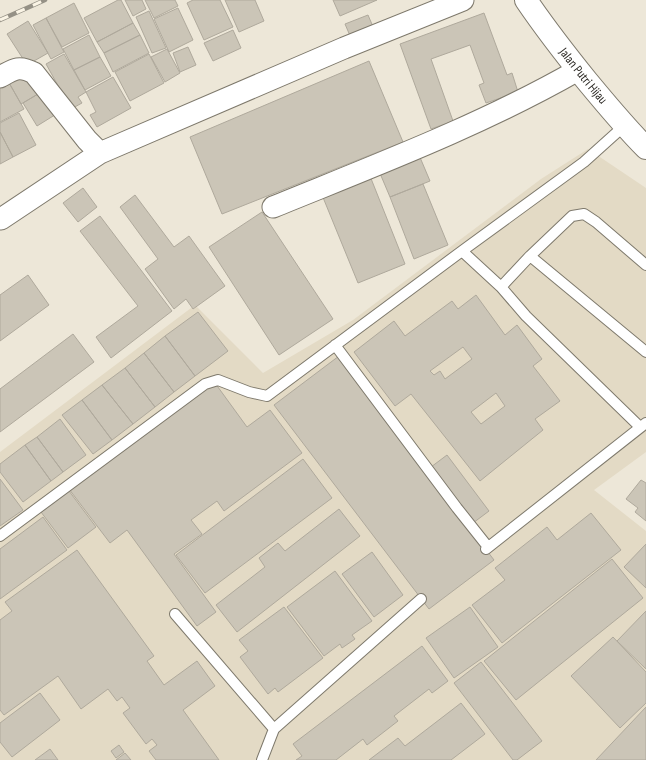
<svg xmlns="http://www.w3.org/2000/svg" width="646" height="760" font-family="'Sofia Sans Condensed',sans-serif">
	<rect width="100%" height="100%" fill="#ede7d8"/>
	<!-- built -->
	<path fill="#e3dac5" d="M 588,149 L 646,188 L 646,452 L 594,490 L 646,531 L 646,760 L 0,760 L 0,452 L 195,305 L 263,373 L 353,320 L 541,179 Z"/>
	<!-- building -->
	<path fill="#cbc5b7" stroke="#afa99c" fill-rule="evenodd" d="M 118,0 L 121,0 L 133,23 L 97,42 L 84,18 Z
		M 125,0 L 142,0 L 146,9 L 133,16 Z
		M 145,0 L 175,0 L 178,6 L 154,18 Z
		M 193,0 L 220,0 L 233,27 L 204,40 L 187,3 Z
		M 225,0 L 255,0 L 264,21 L 239,32 Z
		M 333,0 L 377,0 L 340,16 Z
		M 74,3 L 89,33 L 62,47 L 46,18 Z
		M 178,8 L 193,40 L 169,52 L 154,19 Z
		M 149,11 L 166,48 L 152,53 L 136,17 Z
		M 484,13 L 507,75 L 512,73 L 518,92 L 486,103 L 479,85 L 484,83 L 470,45 L 431,59 L 453,121 L 431,129 L 400,44 Z
		M 368,15 L 374,29 L 351,38 L 345,24 Z
		M 46,18 L 64,52 L 51,59 L 33,25 Z
		M 28,21 L 48,53 L 27,65 L 7,34 Z
		M 133,23 L 140,35 L 104,53 L 97,42 Z
		M 233,30 L 241,48 L 213,61 L 204,43 Z
		M 89,35 L 100,57 L 74,70 L 63,49 Z
		M 140,35 L 149,53 L 113,72 L 104,53 Z
		M 188,47 L 196,65 L 180,72 L 173,53 Z
		M 167,49 L 180,73 L 165,82 L 151,57 Z
		M 64,54 L 86,92 L 78,97 L 82,103 L 71,109 L 46,64 Z
		M 149,54 L 164,83 L 130,101 L 115,72 Z
		M 100,57 L 111,76 L 85,90 L 74,70 Z
		M 369,61 L 403,142 L 222,214 L 190,137 Z
		M 26,71 L 38,94 L 21,104 L 8,81 Z
		M 113,77 L 131,108 L 97,127 L 90,115 L 96,112 L 86,92 Z
		M 8,81 L 24,109 L 0,122 L 0,85 Z
		M 43,91 L 58,113 L 37,126 L 23,103 Z
		M 19,113 L 36,145 L 13,157 L 0,132 L 0,123 Z
		M 0,132 L 13,157 L 0,164 Z
		M 419,155 L 430,181 L 390,197 L 379,171 Z
		M 370,176 L 405,264 L 358,283 L 322,195 Z
		M 423,184 L 448,245 L 414,259 L 390,197 Z
		M 83,188 L 97,207 L 78,222 L 63,203 Z
		M 135,195 L 174,247 L 189,236 L 225,286 L 193,309 L 186,299 L 174,309 L 145,269 L 158,259 L 120,207 Z
		M 262,212 L 333,319 L 279,355 L 209,247 Z
		M 100,216 L 172,311 L 111,358 L 96,337 L 138,306 L 80,231 Z
		M 28,275 L 49,305 L 0,341 L 0,295 Z
		M 476,295 L 505,335 L 517,325 L 542,359 L 533,366 L 560,401 L 535,419 L 543,430 L 480,481 L 411,394 L 395,406 L 354,352 L 394,321 L 405,336 L 452,301 L 458,309 ZM 463,347 L 472,359 L 445,379 L 440,371 L 434,375 L 430,371 ZM 496,393 L 505,406 L 481,424 L 471,412 Z
		M 198,312 L 228,351 L 195,376 L 165,336 Z
		M 73,334 L 94,362 L 0,432 L 0,389 Z
		M 165,336 L 195,376 L 174,392 L 144,353 Z
		M 144,353 L 174,392 L 155,407 L 125,368 Z
		M 339,356 L 494,560 L 429,609 L 274,405 Z
		M 125,368 L 155,407 L 133,424 L 102,385 Z
		M 215,383 L 247,427 L 270,410 L 302,453 L 224,511 L 217,501 L 191,520 L 202,534 L 174,554 L 216,612 L 197,626 L 127,530 L 110,543 L 69,489 Z
		M 102,385 L 133,424 L 112,440 L 82,400 Z
		M 82,400 L 112,440 L 93,454 L 62,415 Z
		M 60,419 L 86,455 L 63,472 L 37,437 Z
		M 37,437 L 63,472 L 51,481 L 25,445 Z
		M 25,445 L 51,481 L 23,502 L 0,472 L 0,464 Z
		M 447,455 L 489,511 L 473,523 L 431,467 Z
		M 303,459 L 332,498 L 205,593 L 176,555 Z
		M 0,479 L 23,510 L 0,526 Z
		M 641,480 L 646,483 L 646,521 L 635,512 L 638,508 L 626,499 Z
		M 69,491 L 96,527 L 68,548 L 41,512 Z
		M 339,509 L 360,536 L 237,632 L 216,605 L 265,567 L 259,558 L 278,543 L 285,551 Z
		M 591,513 L 621,550 L 502,643 L 472,605 L 505,580 L 495,568 L 547,527 L 557,540 Z
		M 43,517 L 67,550 L 0,599 L 0,549 Z
		M 646,544 L 646,588 L 624,567 Z
		M 77,550 L 154,656 L 147,661 L 164,685 L 197,661 L 215,686 L 183,710 L 219,760 L 156,760 L 149,751 L 157,745 L 152,739 L 146,744 L 123,713 L 130,708 L 122,697 L 117,701 L 108,689 L 81,709 L 58,676 L 4,715 L 0,710 L 0,620 L 12,611 L 5,602 Z
		M 372,552 L 403,595 L 374,617 L 342,574 Z
		M 612,559 L 643,598 L 516,700 L 484,661 Z
		M 335,571 L 372,621 L 352,635 L 355,639 L 342,648 L 340,644 L 324,656 L 287,607 Z
		M 284,607 L 323,658 L 278,692 L 275,688 L 268,694 L 240,657 L 248,651 L 239,640 Z
		M 470,607 L 498,647 L 454,678 L 426,638 Z
		M 646,611 L 646,669 L 617,641 Z
		M 613,637 L 646,672 L 646,703 L 620,728 L 571,676 Z
		M 422,646 L 448,681 L 432,693 L 429,689 L 394,716 L 398,721 L 367,745 L 363,739 L 336,760 L 296,760 L 302,756 L 293,744 Z
		M 481,662 L 542,741 L 517,760 L 513,760 L 454,683 Z
		M 40,693 L 60,720 L 12,757 L 0,742 L 0,723 Z
		M 461,703 L 485,734 L 451,760 L 369,760 L 398,738 L 405,746 Z
		M 646,707 L 646,760 L 596,760 Z
		M 119,745 L 124,752 L 116,758 L 111,751 Z
		M 50,749 L 58,760 L 35,760 Z
		M 125,753 L 131,760 L 116,760 Z"/>
	<g fill="none" stroke-linecap="round" stroke-linejoin="round">
		<defs>
			<path id="lane" d="M 462,251 L 501,287 L 526,316 L 640,427
				M 530,256 L 572,216 L 584,214 L 596,222 L 646,265
				M 501,287 L 530,256 L 646,352
				M 335,345 L 457,508 L 488,547
				M 0,536 L 205,384 L 218,380 L 249,392 L 267,396 L 462,251 L 584,162 L 624,126
				M 486,549 L 646,423
				M 175,614 L 274,729 L 262,760
				M 274,729 L 421,599"/>
			<path id="street" d="M 0,77 C 14,69 19,65 34,73 L 87,140 L 100,153
				M 273,207 C 376,165 482,125 578,70
				M 1,219 L 100,153 L 344,48 L 463,0"/>
			<g id="primary">
				<path id="s1" d="M 526,0 C 545,28 566,55 587,81 C 606,104 625,127 646,148"/>
			</g>
		</defs>
		<!-- lane casing -->
		<use href="#lane" stroke="#7e796c" stroke-width="12"/>
		<!-- street casing -->
		<use href="#street" stroke="#7e796c" stroke-width="23"/>
		<!-- primary casing -->
		<use href="#primary" stroke="#7e796c" stroke-width="24"/>
		<!-- lane -->
		<use href="#lane" stroke="#fff" stroke-width="10"/>
		<!-- street -->
		<use href="#street" stroke="#fff" stroke-width="21"/>
		<!-- primary -->
		<use href="#primary" stroke="#fff" stroke-width="22"/>
		<defs>
			<path id="rail" d="M 0,20 L 45,0"/>
		</defs>
		<!-- rail casing -->
		<use href="#rail" stroke="#959186" stroke-width="4.5"/>
		<!-- rail -->
		<use href="#rail" stroke="#faf4e5" stroke-width="3" stroke-dasharray="9" stroke-linecap="butt"/>
	</g>
	<g text-anchor="middle" dominant-baseline="central" stroke-width="3" stroke-linejoin="round" paint-order="stroke">
		<!-- street labels -->
		<g font-size="13" fill="#2c2924" stroke="#faf4e5">
			<text stroke="none"><textPath href="#s1" startOffset="95">Jalan Putri Hijau</textPath></text>
		</g>
	</g>
</svg>
